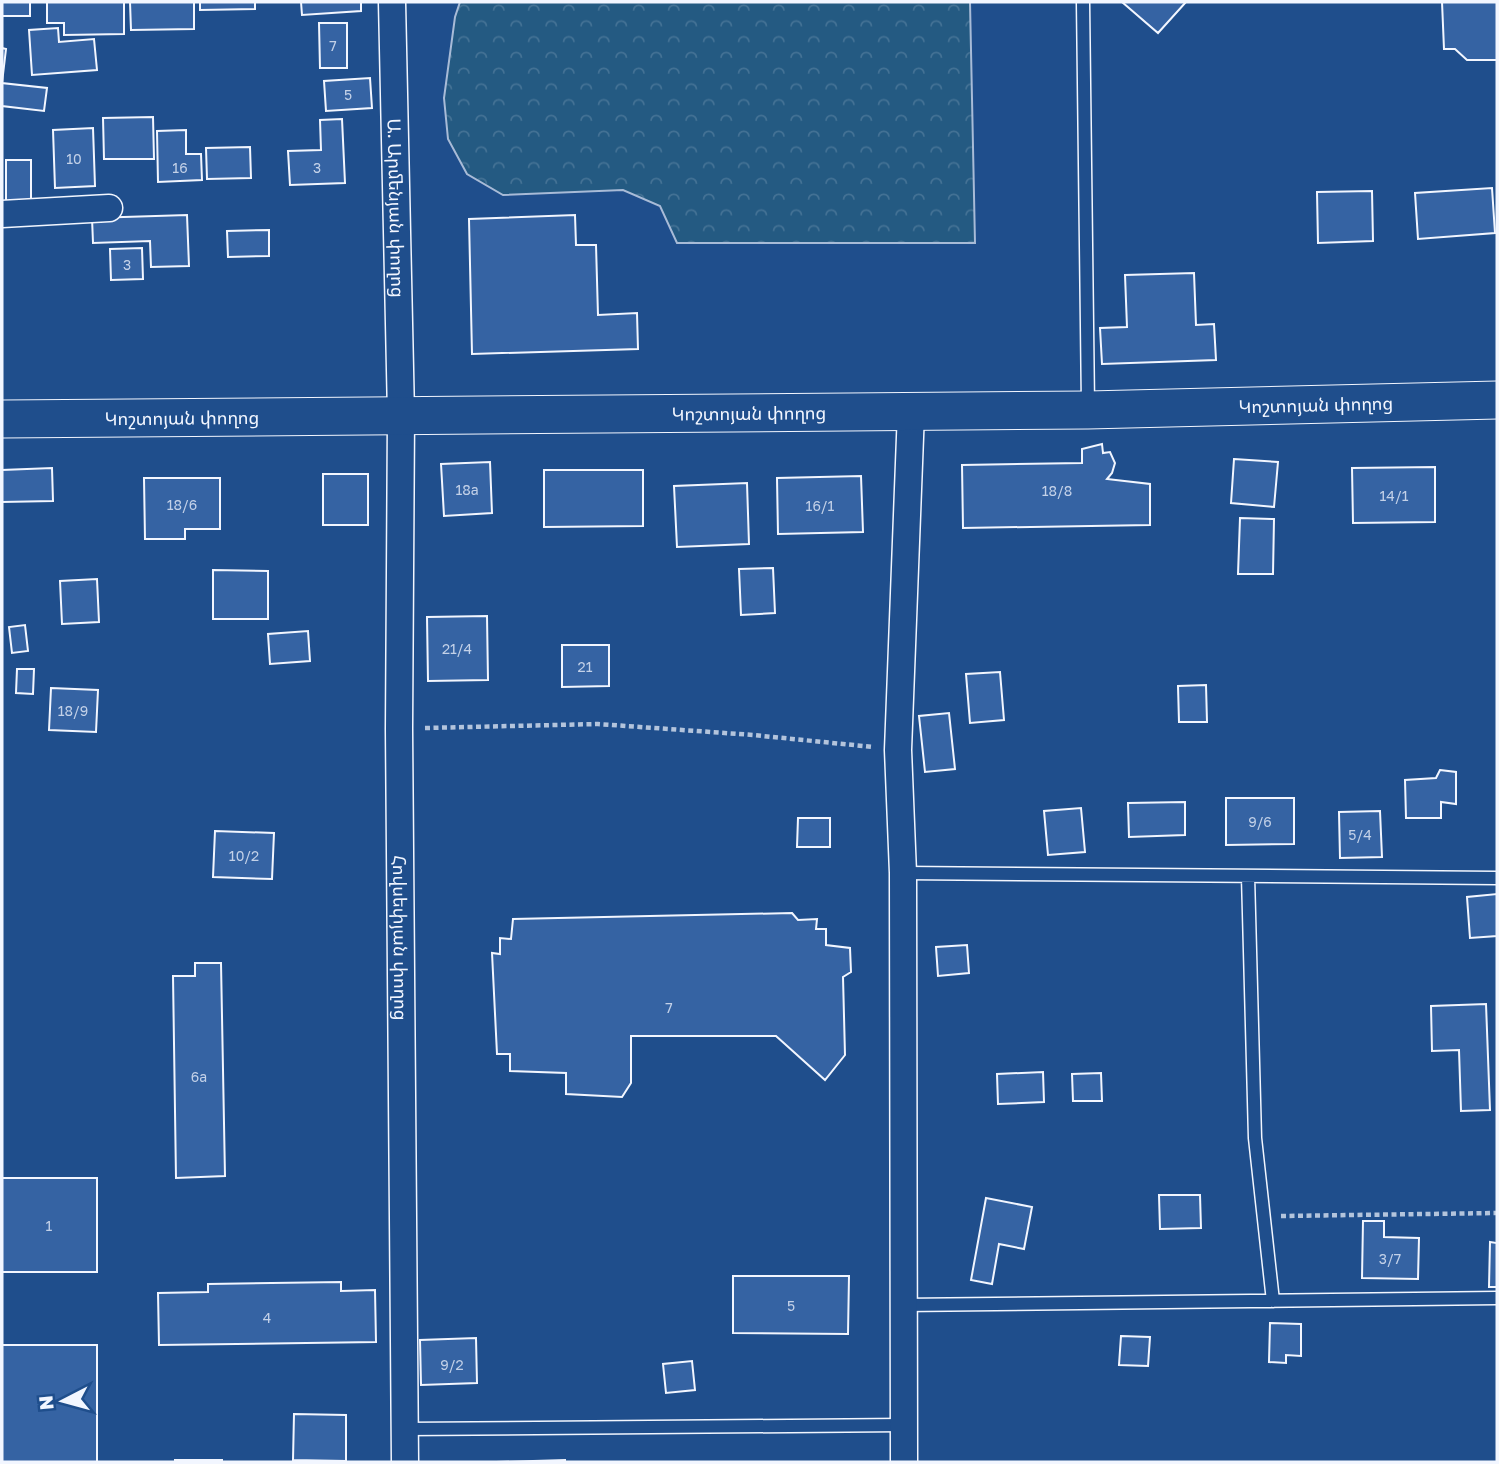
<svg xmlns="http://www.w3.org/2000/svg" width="1499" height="1464" font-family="'Golos Text','Noto Sans Armenian',sans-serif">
	<defs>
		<pattern id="forest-crowns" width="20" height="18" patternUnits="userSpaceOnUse" patternTransform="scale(1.75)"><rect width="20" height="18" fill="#245a82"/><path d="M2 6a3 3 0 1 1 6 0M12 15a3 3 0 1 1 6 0" fill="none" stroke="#447295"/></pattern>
	</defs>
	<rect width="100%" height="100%" fill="#1f4e8c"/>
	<!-- forest -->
	<path fill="url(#forest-crowns)" stroke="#a8bbd7" stroke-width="2" d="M 460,2 L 970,2 L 975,243 L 677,243 L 660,206 L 623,190 L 503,195 L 467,174 L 448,139 L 444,98 L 455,17 Z"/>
	<!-- building -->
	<path fill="#3563a3" stroke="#f2f6ff" stroke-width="2" d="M 2,2 L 30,2 L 30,16 L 2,16 Z
		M 47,2 L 124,2 L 124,34 L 64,35 L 64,23 L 47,23 Z
		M 130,2 L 194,2 L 194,29 L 131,30 Z
		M 200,2 L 255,2 L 255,9 L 200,10 Z
		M 301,2 L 361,2 L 361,11 L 302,15 Z
		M 1122,2 L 1186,2 L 1158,33 Z
		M 1442,2 L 1497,2 L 1497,60 L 1467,60 L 1455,49 L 1444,49 Z
		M 319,23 L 347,23 L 347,68 L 320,68 Z
		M 58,28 L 59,42 L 94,39 L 97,70 L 32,75 L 29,30 Z
		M 2,48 L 6,49 L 2,83 L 47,88 L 44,111 L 2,106 Z
		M 370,78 L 372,108 L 326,111 L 324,81 Z
		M 153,117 L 154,159 L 104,159 L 103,118 Z
		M 342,119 L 345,183 L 290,185 L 288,151 L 321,150 L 320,120 Z
		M 93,128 L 95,186 L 55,188 L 53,130 Z
		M 186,130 L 186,154 L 201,154 L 202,180 L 158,182 L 157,131 Z
		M 250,147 L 251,178 L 207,179 L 206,148 Z
		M 6,160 L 31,160 L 31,205 L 6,205 Z
		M 1492,188 L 1495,233 L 1418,239 L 1415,193 Z
		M 1372,191 L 1373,241 L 1318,243 L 1317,192 Z
		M 187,215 L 189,266 L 151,267 L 150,241 L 93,243 L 92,218 Z
		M 575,215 L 576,245 L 596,245 L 598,315 L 637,313 L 638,349 L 472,354 L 469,219 Z
		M 269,230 L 269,256 L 228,257 L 227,231 Z
		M 142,248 L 143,279 L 111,280 L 110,249 Z
		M 1194,273 L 1196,325 L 1214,324 L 1216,360 L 1102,364 L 1100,328 L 1127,327 L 1125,275 Z
		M 1102,444 L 1103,453 L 1110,452 L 1115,463 L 1112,473 L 1107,479 L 1150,484 L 1150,525 L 963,528 L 962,465 L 1082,463 L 1082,449 Z
		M 1234,459 L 1278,462 L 1274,507 L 1231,503 Z
		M 490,462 L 492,513 L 444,516 L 441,464 Z
		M 1435,467 L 1435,522 L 1353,523 L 1352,468 Z
		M 52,468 L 53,501 L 2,502 L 2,470 Z
		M 544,470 L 643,470 L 643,526 L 544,527 Z
		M 323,474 L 368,474 L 368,525 L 323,525 Z
		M 861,476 L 863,532 L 778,534 L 777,478 Z
		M 144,478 L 220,478 L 220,529 L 185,529 L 185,539 L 145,539 Z
		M 747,483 L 749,544 L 677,547 L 674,486 Z
		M 1240,518 L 1274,519 L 1273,574 L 1238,574 Z
		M 773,568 L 775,613 L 741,615 L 739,569 Z
		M 213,570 L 268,571 L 268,619 L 213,619 Z
		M 97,579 L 99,622 L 62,624 L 60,581 Z
		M 487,616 L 488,680 L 428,681 L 427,617 Z
		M 25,625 L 28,651 L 12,653 L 9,627 Z
		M 308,631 L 310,661 L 270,664 L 268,634 Z
		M 562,645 L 609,645 L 609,686 L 562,687 Z
		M 17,669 L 34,669 L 33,694 L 16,693 Z
		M 1000,672 L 1004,720 L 970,723 L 966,674 Z
		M 1206,685 L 1207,722 L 1179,722 L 1178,686 Z
		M 51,688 L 98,690 L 96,732 L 49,730 Z
		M 949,713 L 955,769 L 925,772 L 919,716 Z
		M 1440,770 L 1456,772 L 1456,804 L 1441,802 L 1441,818 L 1406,818 L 1405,780 L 1436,778 Z
		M 1226,798 L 1294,798 L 1294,844 L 1226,845 Z
		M 1185,802 L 1185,835 L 1129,837 L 1128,803 Z
		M 1081,808 L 1085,852 L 1048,855 L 1044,811 Z
		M 1380,811 L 1382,857 L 1340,858 L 1339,812 Z
		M 798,818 L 830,818 L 830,847 L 797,847 Z
		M 215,831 L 274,833 L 272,879 L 213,877 Z
		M 1497,894 L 1497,936 L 1470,938 L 1467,897 Z
		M 792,913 L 798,920 L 817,919 L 816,929 L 826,929 L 826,945 L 850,948 L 851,972 L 843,977 L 845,1055 L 825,1080 L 776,1036 L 631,1036 L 631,1083 L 622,1097 L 566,1094 L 566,1073 L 510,1071 L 510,1054 L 497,1054 L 492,953 L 500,954 L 500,938 L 511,939 L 513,919 Z
		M 967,945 L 969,973 L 938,976 L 936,947 Z
		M 195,963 L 221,963 L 225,1176 L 176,1178 L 173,976 L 195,976 Z
		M 1486,1004 L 1490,1110 L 1461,1111 L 1459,1050 L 1432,1051 L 1431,1006 Z
		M 1043,1072 L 1044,1102 L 998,1104 L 997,1074 Z
		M 1101,1073 L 1102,1101 L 1073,1101 L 1072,1074 Z
		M 2,1178 L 97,1178 L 97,1272 L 2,1272 Z
		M 1159,1195 L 1200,1195 L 1201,1228 L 1160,1229 Z
		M 986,1198 L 1032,1207 L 1024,1249 L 999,1244 L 992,1284 L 971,1280 Z
		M 1363,1221 L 1384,1221 L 1384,1237 L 1419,1238 L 1418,1279 L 1362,1278 Z
		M 1490,1242 L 1497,1243 L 1497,1287 L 1489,1287 Z
		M 733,1276 L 849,1276 L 848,1334 L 733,1333 Z
		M 341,1282 L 341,1291 L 375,1290 L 376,1342 L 159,1345 L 158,1293 L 208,1292 L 208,1284 Z
		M 1270,1323 L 1301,1324 L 1301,1356 L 1286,1355 L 1286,1363 L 1269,1362 Z
		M 1121,1336 L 1150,1337 L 1148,1366 L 1119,1365 Z
		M 476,1338 L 477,1383 L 421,1385 L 420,1340 Z
		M 2,1345 L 97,1345 L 97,1462 L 2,1462 Z
		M 692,1361 L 695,1390 L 666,1393 L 663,1364 Z
		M 294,1414 L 346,1415 L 346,1461 L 293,1460 Z
		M 175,1460 L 222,1460 L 222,1462 L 175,1462 Z
		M 565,1460 L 565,1462 L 496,1462 Z"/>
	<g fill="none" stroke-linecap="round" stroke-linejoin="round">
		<defs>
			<path id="lane" d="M 1083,2 L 1088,406
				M 903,873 L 1497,878
				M 1248,876 L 1255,1138 L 1273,1301
				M 903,1305 L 1497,1298
				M 405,1429 L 904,1425"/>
			<g id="street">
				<path id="s1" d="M 392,2 L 401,415 L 399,729 L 405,1462"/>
				<path d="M 2,214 L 109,208"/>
				<path d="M 904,1462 L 903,873 L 898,750 L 911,411"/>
			</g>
			<g id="secondary">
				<path id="s2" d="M 2,419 L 1088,410 L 1497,400"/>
			</g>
		</defs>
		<!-- lane casing -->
		<use href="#lane" stroke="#f2f6ff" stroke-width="15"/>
		<!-- street casing -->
		<use href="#street" stroke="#f2f6ff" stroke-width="29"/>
		<!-- secondary casing -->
		<use href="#secondary" stroke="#f2f6ff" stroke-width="39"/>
		<!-- path -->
		<path stroke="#b3c4dc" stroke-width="4.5" stroke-dasharray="5 3.5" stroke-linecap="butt" d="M 425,728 L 598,724 L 753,735 L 873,747
			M 1281,1216 L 1497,1213"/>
		<!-- lane -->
		<use href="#lane" stroke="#1f4e8c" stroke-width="12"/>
		<!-- street -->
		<use href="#street" stroke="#1f4e8c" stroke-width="26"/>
		<!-- secondary -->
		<use href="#secondary" stroke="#1f4e8c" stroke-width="37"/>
	</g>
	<g text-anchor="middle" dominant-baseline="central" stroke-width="5" stroke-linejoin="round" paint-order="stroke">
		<!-- number labels -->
		<g font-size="14" fill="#c3d1e8">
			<text x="333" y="45">7</text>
			<text x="348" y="94">5</text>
			<text x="74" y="158">10</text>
			<text x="180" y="167">16</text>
			<text x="317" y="167">3</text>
			<text x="127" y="264">3</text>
			<text x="467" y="489">18a</text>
			<text x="1057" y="490">18/8</text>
			<text x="1394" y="495">14/1</text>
			<text x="182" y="504">18/6</text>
			<text x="820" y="505">16/1</text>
			<text x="457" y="648">21/4</text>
			<text x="585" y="666">21</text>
			<text x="73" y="710">18/9</text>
			<text x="1260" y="821">9/6</text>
			<text x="1360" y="834">5/4</text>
			<text x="244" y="855">10/2</text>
			<text x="669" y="1007">7</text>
			<text x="199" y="1076">6a</text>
			<text x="49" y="1225">1</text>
			<text x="1390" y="1258">3/7</text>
			<text x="791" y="1305">5</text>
			<text x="267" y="1317">4</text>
			<text x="452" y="1364">9/2</text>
		</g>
		<!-- street labels -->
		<g font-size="18" fill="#f2f6ff" stroke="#1f4e8c">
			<text stroke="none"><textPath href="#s1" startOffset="206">Ա. Արմենյան փողոց</textPath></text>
			<text stroke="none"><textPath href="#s2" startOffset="1314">Կոշտոյան փողոց</textPath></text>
			<text stroke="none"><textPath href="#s2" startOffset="747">Կոշտոյան փողոց</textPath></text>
			<text stroke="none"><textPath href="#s2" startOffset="180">Կոշտոյան փողոց</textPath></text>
			<text stroke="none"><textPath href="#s1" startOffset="936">Հովսեփյան փողոց</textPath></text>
		</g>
	</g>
	<!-- border -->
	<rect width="1499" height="1464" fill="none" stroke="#f2f6ff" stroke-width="7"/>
	<!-- north arrow -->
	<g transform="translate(63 1401) rotate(264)" stroke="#1f4e8c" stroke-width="5" paint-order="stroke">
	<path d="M0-5L12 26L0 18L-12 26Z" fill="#f2f6ff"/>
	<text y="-10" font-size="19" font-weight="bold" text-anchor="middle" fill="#f2f6ff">N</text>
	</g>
</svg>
